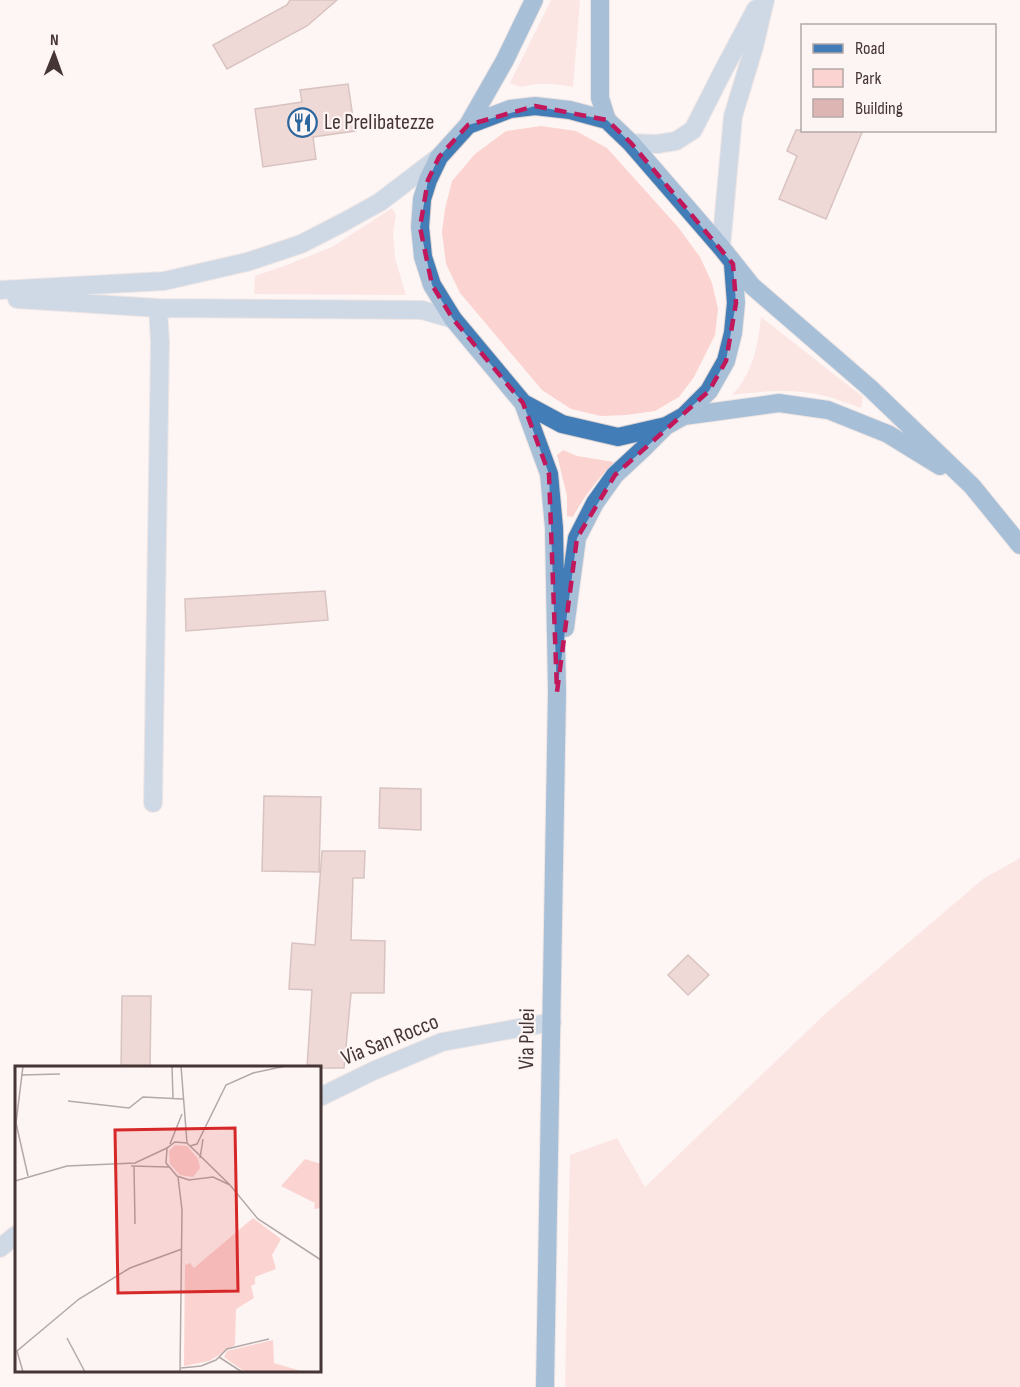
<svg xmlns="http://www.w3.org/2000/svg" width="1020" height="1387" font-family="'Sofia Sans Condensed',sans-serif">
	<rect width="100%" height="100%" fill="#fdf5f4"/>
	<!-- green -->
	<path fill="#fbd3d0" d="M 551,0 L 580,0 L 573,87 C 562,85 550,83 538,84 C 523,85 525,90 510,83 Z
		M 541,126 L 576,131 L 607,148 L 678,227 L 700,257 L 712,283 L 718,309 L 715,335 L 694,377 L 679,397 L 655,411 L 626,415 L 601,416 L 571,409 L 542,390 L 460,293 L 446,264 L 442,232 L 445,209 L 452,181 L 475,154 L 506,131 Z
		M 392,208 L 396,215 L 393,232 L 395,258 L 406,295 L 254,294 L 255,276 L 284,266 L 332,247 Z
		M 761,317 L 863,397 L 861,408 C 849,404 837,399 825,396 C 794,388 764,391 732,395 C 736,390 741,385 744,379 C 755,361 759,338 761,317 Z
		M 563,450 L 577,456 L 614,462 C 598,479 584,496 573,517 L 567,516 L 567,496 L 557,455 Z
		M 1020,858 L 1020,1387 L 565,1387 L 570,1155 L 617,1138 L 645,1187 L 826,1013 L 983,879 Z"/>
	<!-- building -->
	<path fill="#ddb6b3" stroke="#aa8683" stroke-width="1.5" d="M 290,0 L 337,0 L 307,26 L 227,69 L 213,45 L 287,5 Z
		M 348,84 L 355,131 L 313,137 L 316,159 L 263,167 L 255,109 L 302,102 L 300,90 Z
		M 796,130 L 863,130 L 826,219 L 779,199 L 797,156 L 787,151 Z
		M 325,591 L 328,620 L 186,631 L 185,599 Z
		M 380,788 L 421,789 L 421,830 L 379,828 Z
		M 264,796 L 321,797 L 319,872 L 262,871 Z
		M 322,851 L 365,851 L 364,878 L 353,878 L 351,940 L 385,941 L 384,993 L 351,993 L 344,1068 L 307,1068 L 312,990 L 289,989 L 292,943 L 315,945 Z
		M 688,955 L 709,975 L 688,995 L 668,975 Z
		M 122,996 L 151,996 L 150,1068 L 121,1068 Z"/>
	<g fill="none" stroke-linecap="round" stroke-linejoin="round">
		<defs>
			<path id="minor" d="M 631,143 L 657,144 L 676,141 L 693,130 L 723,71 L 756,9
				M 721,247 L 733,116 L 754,47 L 765,0
				M 0,290 L 164,281 L 247,262 L 301,244 L 344,222 L 380,202 L 439,157
				M 17,299 L 158,308 L 422,310 L 453,319
				M 153,803 L 160,342 L 158,308
				M 320,1097 L 373,1071 L 442,1042 L 552,1022
				M 0,1248 L 16,1235"/>
			<path id="major" d="M 600,0 L 600,98 L 607,120
				M 468,125 L 505,60 L 534,0
				M 733,264 L 736,303 L 733,333 L 726,361 L 709,391 L 684,416 L 666,426 L 618,437 L 562,424 L 523,403 L 453,319 L 432,285 L 423,257 L 420,227 L 422,199 L 428,180 L 439,157 L 468,125 L 510,109 L 535,106 L 570,110 L 607,120 L 631,143 L 721,247 L 752,286 L 870,388 L 972,486 L 1020,545
				M 523,403 L 549,474 L 554,528 L 557,692 L 545,1387
				M 684,416 L 779,403 L 828,410 L 888,434 L 940,466
				M 565,628 L 577,538 L 595,503 L 615,475 L 643,449 L 665,427"/>
		</defs>
		<!-- minor casing -->
		<use href="#minor" stroke="#dcd2d1" stroke-width="20"/>
		<!-- major casing -->
		<use href="#major" stroke="#dcd2d1" stroke-width="20"/>
		<!-- minor -->
		<use href="#minor" stroke="#97b6d6" stroke-width="18"/>
		<!-- major -->
		<use href="#major" stroke="#427db7" stroke-width="18"/>
	</g>
	<!-- marked area -->
	<path d="M0 0H1020V1387H0ZM 535,106 L 607,120 L 631,143 L 733,264 L 736,303 L 726,361 L 709,391 L 615,475 L 577,538 L 557,692 L 549,474 L 523,403 L 453,319 L 432,285 L 420,227 L 428,180 L 439,157 L 468,125 Z" fill="#fdf5f4" fill-opacity=".55" fill-rule="evenodd"/>
	<path fill="none" stroke="#c2185b" stroke-width="4.5" stroke-dasharray="12 8" stroke-linejoin="round" d="M 535,106 L 607,120 L 631,143 L 733,264 L 736,303 L 726,361 L 709,391 L 615,475 L 577,538 L 557,692 L 549,474 L 523,403 L 453,319 L 432,285 L 420,227 L 428,180 L 439,157 L 468,125 Z"/>
	<!-- icons -->
	<defs>
		<symbol id="restaurant-ring" viewBox="-11 -11 22 22"><circle r="9.5" fill="#fdf5f4" stroke="#2b669e" stroke-width="1.5"/><path d="M-5-6h1v4h1v-4h1v4h1v-4h1v5L-1.5 .5V6h-2V.5L-5-1ZM5-6V6H3V1.5H1.5Q1.5-4 5-6Z" fill="#2b669e"/></symbol>
	</defs>
	<g fill-rule="evenodd">
		<use href="#restaurant-ring" x="286" y="106" width="33" height="33"/>
	</g>
	<g text-anchor="middle" dominant-baseline="central" stroke-width="4.5" stroke-linejoin="round" paint-order="stroke">
		<!-- poi labels -->
		<g font-size="22" fill="#453534" stroke="#fdf5f4" text-anchor="start">
			<text x="324" y="122">Le Prelibatezze</text>
		</g>
		<!-- street labels -->
		<g font-size="22" fill="#453534" stroke="#fdf5f4">
			<text transform="translate(527 1039) rotate(-89)">Via Pulei</text>
			<text transform="translate(390 1040) rotate(-22)">Via San Rocco</text>
		</g>
	</g>
	<!-- overview -->
	<g transform="translate(15 1066)">
		<rect width="306" height="306" fill="#fdf5f4"/>
		<path d="M 160,79 L 172,80 L 183,93 L 185,102 L 178,111 L 165,109 L 155,98 L 154,85 ZM 290,93 L 306,98 L 306,142 L 299,143 L 300,137 L 266,120 ZM 238,152 L 266,173 L 257,189 L 261,203 L 240,211 L 240,218 L 236,220 L 239,232 L 221,243 L 220,279 L 194,295 L 169,300 L 170,199 L 175,197 L 179,202 ZM 258,274 L 259,297 L 286,305 L 306,306 L 230,306 L 209,291 L 212,285 Z" fill="#fbd3d0"/>
		<path fill="none" stroke="#b3a8a7" stroke-width="1.5" d="M 8,0 L 1,57 L 13,110M 157,0 L 158,32M 166,0 L 172,77M 6,9 L 45,8M 53,35 L 114,42 L 128,31 L 168,33M 155,78 L 167,48M 175,80 L 182,78 L 211,19 L 238,7 L 271,0M 185,92 L 188,73M 116,100 L 154,101M 119,100 L 120,158M 163,111 L 167,144 L 165,306M 0,115 L 52,100 L 120,97 L 152,82M 215,119 L 198,111 L 174,114 L 162,110 L 151,97 L 152,82 L 160,76 L 172,77 L 215,119 L 243,153 L 306,194M 52,272 L 70,306M 204,291 L 227,306M 166,302 L 186,300 L 201,294 L 212,283 L 254,273M 8,306 L 2,285 L 64,233 L 115,202 L 167,183"/>
		<path fill="#d62828" fill-opacity="0.15" stroke="#d62828" stroke-width="3" d="M 220,62 L 223,225 L 103,227 L 100,64 Z"/>
		<rect width="306" height="306" fill="none" stroke="#453534" stroke-width="3"/>
	</g>
	<!-- legend -->
	<rect x="801" y="24" width="195" height="108" fill="#fdf5f4" stroke="#b3a8a7" stroke-width="1.5"/>
	<rect x="813" y="44" width="30" height="9" fill="#427db7" stroke="#b3a8a7" stroke-width="1.5"/>
	<text x="855" y="54" font-size="18" fill="#453534">Road</text>
	<rect x="813" y="69" width="30" height="18" fill="#fbd3d0" stroke="#b3a8a7" stroke-width="1.5"/>
	<text x="855" y="84" font-size="18" fill="#453534">Park</text>
	<rect x="813" y="99" width="30" height="18" fill="#ddb6b3" stroke="#b3a8a7" stroke-width="1.5"/>
	<text x="855" y="114" font-size="18" fill="#453534">Building</text>
	<!-- north arrow -->
	<g transform="translate(54 54) rotate(1)" stroke="#fdf5f4" stroke-width="4.5" paint-order="stroke">
	<path d="M0-4.5L10 22L0 15L-10 22Z" fill="#453534"/>
	<text y="-9" font-size="16" font-weight="bold" text-anchor="middle" fill="#453534">N</text>
	</g>
</svg>
